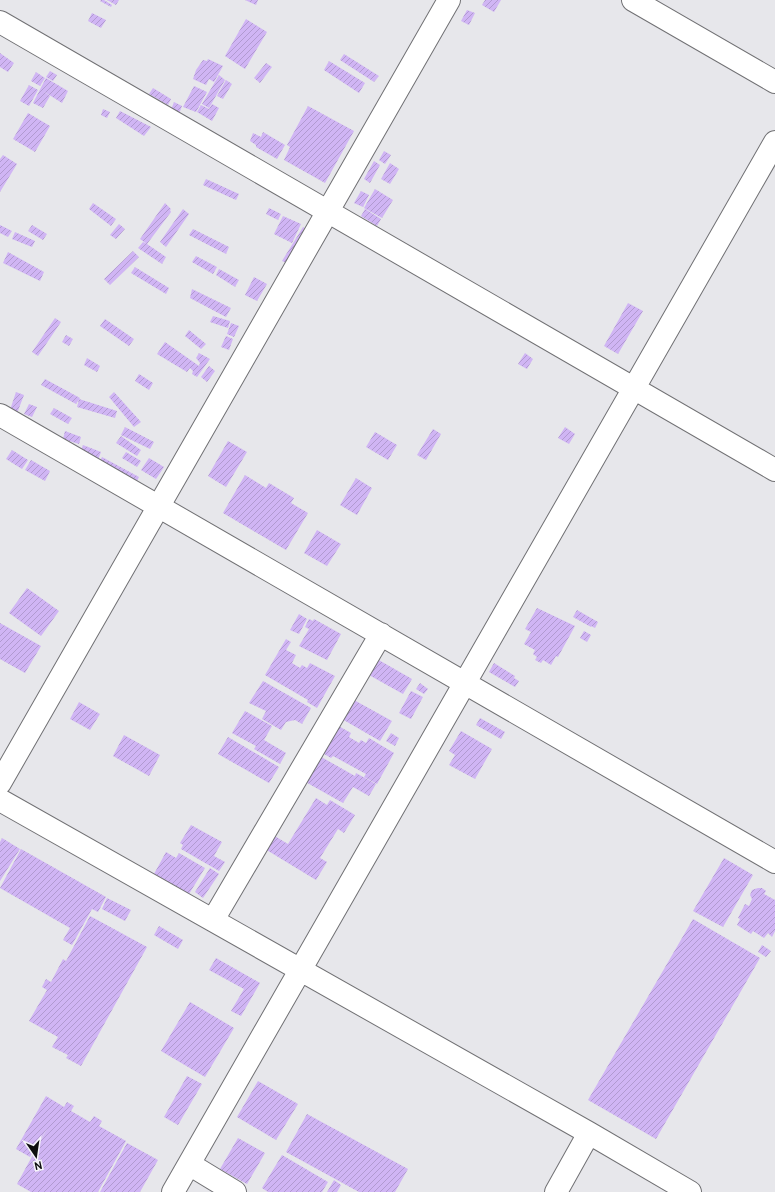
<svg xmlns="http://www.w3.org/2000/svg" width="775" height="1192" font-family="Overpass,sans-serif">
	<defs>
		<pattern id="building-hatch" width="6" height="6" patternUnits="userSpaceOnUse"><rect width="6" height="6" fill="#d0b5f4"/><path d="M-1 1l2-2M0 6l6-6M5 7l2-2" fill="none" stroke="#b19ad0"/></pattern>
	</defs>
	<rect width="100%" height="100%" fill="#e7e7eb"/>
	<!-- building -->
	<path fill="url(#building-hatch)" d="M 101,0 L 104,0 L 112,5 L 111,7 L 100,1 Z
		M 107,0 L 119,0 L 116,5 Z
		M 245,0 L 258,0 L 256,5 Z
		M 485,0 L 501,0 L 494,12 L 482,5 Z
		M 467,10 L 475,13 L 469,25 L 461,21 Z
		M 92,13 L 106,20 L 101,28 L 88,21 Z
		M 246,19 L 267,32 L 245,69 L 225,56 Z
		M 0,53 L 14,63 L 8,72 L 0,67 Z
		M 344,54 L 379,76 L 374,82 L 340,60 Z
		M 208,59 L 223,66 L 214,82 L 209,79 L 206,85 L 193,79 L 196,70 L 203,60 L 207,61 Z
		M 329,61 L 365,83 L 359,93 L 324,70 Z
		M 266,63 L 272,67 L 260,83 L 254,78 Z
		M 50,71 L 57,75 L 53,81 L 46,77 Z
		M 36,72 L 45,78 L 40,86 L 31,81 Z
		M 219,75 L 225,80 L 209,108 L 202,104 Z
		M 46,78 L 68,91 L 62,103 L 43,91 L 50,96 L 43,108 L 33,103 Z
		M 226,80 L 232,84 L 223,99 L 217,96 Z
		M 29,85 L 38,90 L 29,106 L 20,101 Z
		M 194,86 L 207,92 L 196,112 L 183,107 Z
		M 153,88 L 171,99 L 168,105 L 149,94 Z
		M 174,102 L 182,106 L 179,114 L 171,110 Z
		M 212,104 L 219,108 L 212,121 L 197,112 L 201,105 L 209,109 Z
		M 308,106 L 354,131 L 325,183 L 284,160 L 290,147 L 287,145 Z
		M 103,109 L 110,112 L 107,118 L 101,115 Z
		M 120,111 L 151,127 L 144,136 L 116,118 Z
		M 28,113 L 50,126 L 35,152 L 13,139 Z
		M 263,132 L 285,145 L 277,159 L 256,147 L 256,145 L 250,141 L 253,133 L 261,137 Z
		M 384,151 L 391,155 L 385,164 L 379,160 Z
		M 3,155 L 17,164 L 0,192 L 0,159 Z
		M 374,161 L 380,165 L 370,183 L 364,179 Z
		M 390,163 L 399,169 L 390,184 L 381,179 Z
		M 206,179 L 239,194 L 236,200 L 203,185 Z
		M 375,189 L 393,200 L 382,218 L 364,208 Z
		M 361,191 L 369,195 L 363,207 L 354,203 Z
		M 93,203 L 116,219 L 111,226 L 89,209 Z
		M 165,203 L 171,209 L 170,210 L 171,212 L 147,244 L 166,257 L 162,264 L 138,248 L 143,242 L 147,244 L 140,239 Z
		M 269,208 L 281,214 L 278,220 L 266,214 Z
		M 183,209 L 189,214 L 166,247 L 160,242 Z
		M 365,209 L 381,219 L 377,226 L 361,216 Z
		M 283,216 L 301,224 L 292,243 L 274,234 Z
		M 119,224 L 125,229 L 116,239 L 110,235 Z
		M 0,225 L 12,231 L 8,237 L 0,233 Z
		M 32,225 L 47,234 L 43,240 L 28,231 Z
		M 303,227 L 310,231 L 289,264 L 282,261 Z
		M 193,229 L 229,247 L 226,254 L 189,235 Z
		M 15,232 L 35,241 L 32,247 L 12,239 Z
		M 133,251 L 139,257 L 110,285 L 104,279 Z
		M 8,252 L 44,272 L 40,281 L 3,263 Z
		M 196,256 L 217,267 L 213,274 L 192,262 Z
		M 135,267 L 169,288 L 166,294 L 131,273 Z
		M 219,269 L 239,280 L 235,287 L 216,275 Z
		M 254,277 L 267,284 L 257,301 L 245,295 Z
		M 192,289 L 231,308 L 226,317 L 190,298 Z
		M 628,303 L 643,311 L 618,354 L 604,346 Z
		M 213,316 L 230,321 L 228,328 L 210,322 Z
		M 55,318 L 61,322 L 38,356 L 32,352 Z
		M 105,319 L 134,339 L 129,346 L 100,326 Z
		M 231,323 L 239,326 L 234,337 L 227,334 Z
		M 189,330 L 206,344 L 201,349 L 185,336 Z
		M 66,335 L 73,339 L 69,346 L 62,342 Z
		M 226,336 L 233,339 L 229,350 L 221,347 Z
		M 165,342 L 199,366 L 200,363 L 196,358 L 199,353 L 210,359 L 197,377 L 192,374 L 193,371 L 190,368 L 187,372 L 157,354 Z
		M 525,353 L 533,359 L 527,369 L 518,364 Z
		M 87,358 L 100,366 L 97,372 L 84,365 Z
		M 209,366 L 215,371 L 207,382 L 201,377 Z
		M 139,374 L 153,383 L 149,390 L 135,381 Z
		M 45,379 L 80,398 L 76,404 L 41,385 Z
		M 16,392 L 24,395 L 16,416 L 9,413 Z
		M 114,392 L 141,422 L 134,427 L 109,397 Z
		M 79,399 L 117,411 L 115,418 L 77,407 Z
		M 29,404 L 37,407 L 32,417 L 24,414 Z
		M 54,408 L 72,418 L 68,424 L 50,414 Z
		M 125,427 L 154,442 L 150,449 L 121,435 Z
		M 565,427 L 575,434 L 569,444 L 558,438 Z
		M 433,429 L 441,434 L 426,460 L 417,455 Z
		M 65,431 L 81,437 L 79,444 L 63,439 Z
		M 375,432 L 397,445 L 388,460 L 366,447 Z
		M 121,436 L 141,450 L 137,456 L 116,443 Z
		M 228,441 L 247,452 L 226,487 L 208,476 Z
		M 83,445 L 101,452 L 98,460 L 80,453 Z
		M 12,450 L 28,460 L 22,469 L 6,459 Z
		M 126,452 L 141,461 L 137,467 L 122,458 Z
		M 102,457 L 139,477 L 136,483 L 99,463 Z
		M 149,458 L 164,467 L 156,479 L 141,470 Z
		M 31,460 L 50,471 L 45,481 L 25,470 Z
		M 245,475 L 266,488 L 269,483 L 294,498 L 291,503 L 308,513 L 286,550 L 223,513 Z
		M 356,478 L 372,488 L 357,515 L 340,505 Z
		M 317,530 L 341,544 L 327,566 L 304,553 Z
		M 27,588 L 59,611 L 41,636 L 9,613 Z
		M 537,608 L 575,626 L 558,657 L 556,656 L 551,665 L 543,660 L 541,663 L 535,660 L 537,657 L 533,654 L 535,650 L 524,644 L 531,632 L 525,629 Z
		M 577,610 L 598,622 L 595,628 L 591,626 L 591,627 L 573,617 Z
		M 299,614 L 307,619 L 299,634 L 290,630 Z
		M 309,619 L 313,621 L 314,619 L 341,634 L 327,660 L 299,646 L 309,629 L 305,627 Z
		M 0,623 L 41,646 L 25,673 L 0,659 Z
		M 584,631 L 591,635 L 587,642 L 580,638 Z
		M 286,639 L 291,642 L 286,650 L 296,655 L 292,663 L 300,668 L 302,665 L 307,668 L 310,663 L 335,676 L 317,708 L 307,702 L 308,700 L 265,675 Z
		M 377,659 L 412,679 L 403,694 L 369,675 Z
		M 494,663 L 515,676 L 514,678 L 519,681 L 515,687 L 489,672 Z
		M 263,681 L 311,708 L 302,724 L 295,720 L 286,722 L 281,730 L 262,719 L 266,711 L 249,703 Z
		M 420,683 L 428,689 L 424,694 L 416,689 Z
		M 411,691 L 423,697 L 411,719 L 399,713 Z
		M 354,700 L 392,721 L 380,741 L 342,719 Z
		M 79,702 L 100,714 L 90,730 L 70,719 Z
		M 245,711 L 272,726 L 264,740 L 286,753 L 280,764 L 254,749 L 256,746 L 232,733 Z
		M 480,718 L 505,732 L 501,739 L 476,725 Z
		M 335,724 L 351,733 L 349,737 L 359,743 L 361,740 L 366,743 L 369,738 L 394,753 L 377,784 L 364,777 L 366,774 L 333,756 L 331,758 L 319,751 Z
		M 461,731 L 492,749 L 475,779 L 449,765 L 455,755 L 449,751 Z
		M 391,733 L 399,738 L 395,746 L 386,741 Z
		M 124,735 L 160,755 L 149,776 L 113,756 Z
		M 228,737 L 279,767 L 269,783 L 218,754 Z
		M 316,754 L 355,776 L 356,773 L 376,784 L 369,796 L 353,787 L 343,803 L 302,780 Z
		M 316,798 L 327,805 L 330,800 L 355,815 L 344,833 L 338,829 L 320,858 L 327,862 L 316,880 L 265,849 L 273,835 L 288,844 Z
		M 191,825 L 222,842 L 214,856 L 225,862 L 219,871 L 181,849 L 183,845 L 180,843 Z
		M 2,838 L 20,849 L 0,881 L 0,842 Z
		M 21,849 L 106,897 L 98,912 L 92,909 L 72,945 L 63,940 L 70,928 L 0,888 Z
		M 166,852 L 176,858 L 179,853 L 205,868 L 189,894 L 154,874 Z
		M 724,858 L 753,875 L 723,927 L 693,911 Z
		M 210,868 L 219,874 L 203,898 L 195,892 Z
		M 758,888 L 762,888 L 766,891 L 764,894 L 775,900 L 775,931 L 772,937 L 768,933 L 764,938 L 753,931 L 751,934 L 737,925 L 740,919 L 738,918 L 745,904 L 749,906 L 752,899 L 750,895 L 752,890 Z
		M 107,898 L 131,910 L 125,921 L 102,909 Z
		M 90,916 L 147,947 L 81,1066 L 66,1058 L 68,1055 L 52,1047 L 58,1037 L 29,1021 L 47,990 L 42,987 L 46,979 L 51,982 L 63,959 L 66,961 Z
		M 693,919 L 760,958 L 656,1139 L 588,1100 Z
		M 159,926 L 183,940 L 178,949 L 154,935 Z
		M 762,945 L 771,951 L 766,957 L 758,952 Z
		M 216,958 L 260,983 L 241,1016 L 231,1011 L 244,989 L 209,970 Z
		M 190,1002 L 234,1028 L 205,1077 L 161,1051 Z
		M 187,1076 L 202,1084 L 178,1125 L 164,1117 Z
		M 258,1081 L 298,1104 L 276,1140 L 237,1117 Z
		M 46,1096 L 64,1107 L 67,1102 L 74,1106 L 71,1111 L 90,1122 L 94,1116 L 102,1121 L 99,1126 L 126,1141 L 98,1192 L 31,1192 L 17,1184 L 48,1127 L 30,1157 L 16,1149 Z
		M 307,1114 L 408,1169 L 395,1192 L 359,1192 L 286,1152 Z
		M 238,1138 L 265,1153 L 247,1184 L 220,1169 Z
		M 127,1143 L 158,1160 L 140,1192 L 100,1192 Z
		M 282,1155 L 328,1182 L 322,1192 L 268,1192 L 262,1188 Z
		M 334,1180 L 341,1185 L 337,1192 L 327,1192 Z"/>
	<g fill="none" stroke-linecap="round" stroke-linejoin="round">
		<defs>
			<path id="minor" d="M 633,0 L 775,82
				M 0,22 L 775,470
				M 0,415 L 775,862
				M 0,783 L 449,0
				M 0,800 L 589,1133 L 690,1192
				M 213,920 L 381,634
				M 189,1164 L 235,1192
				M 173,1192 L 775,142
				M 556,1192 L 589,1133"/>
		</defs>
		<!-- minor casing -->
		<use href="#minor" stroke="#717174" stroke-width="24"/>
		<!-- minor -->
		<use href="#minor" stroke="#fff" stroke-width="22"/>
	</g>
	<!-- north arrow -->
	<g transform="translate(36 1156) rotate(167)" stroke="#f5f4f9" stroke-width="3" paint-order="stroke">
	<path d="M0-3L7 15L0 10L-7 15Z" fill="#0e0e0f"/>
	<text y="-6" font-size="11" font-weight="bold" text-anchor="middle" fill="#0e0e0f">N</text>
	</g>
</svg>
